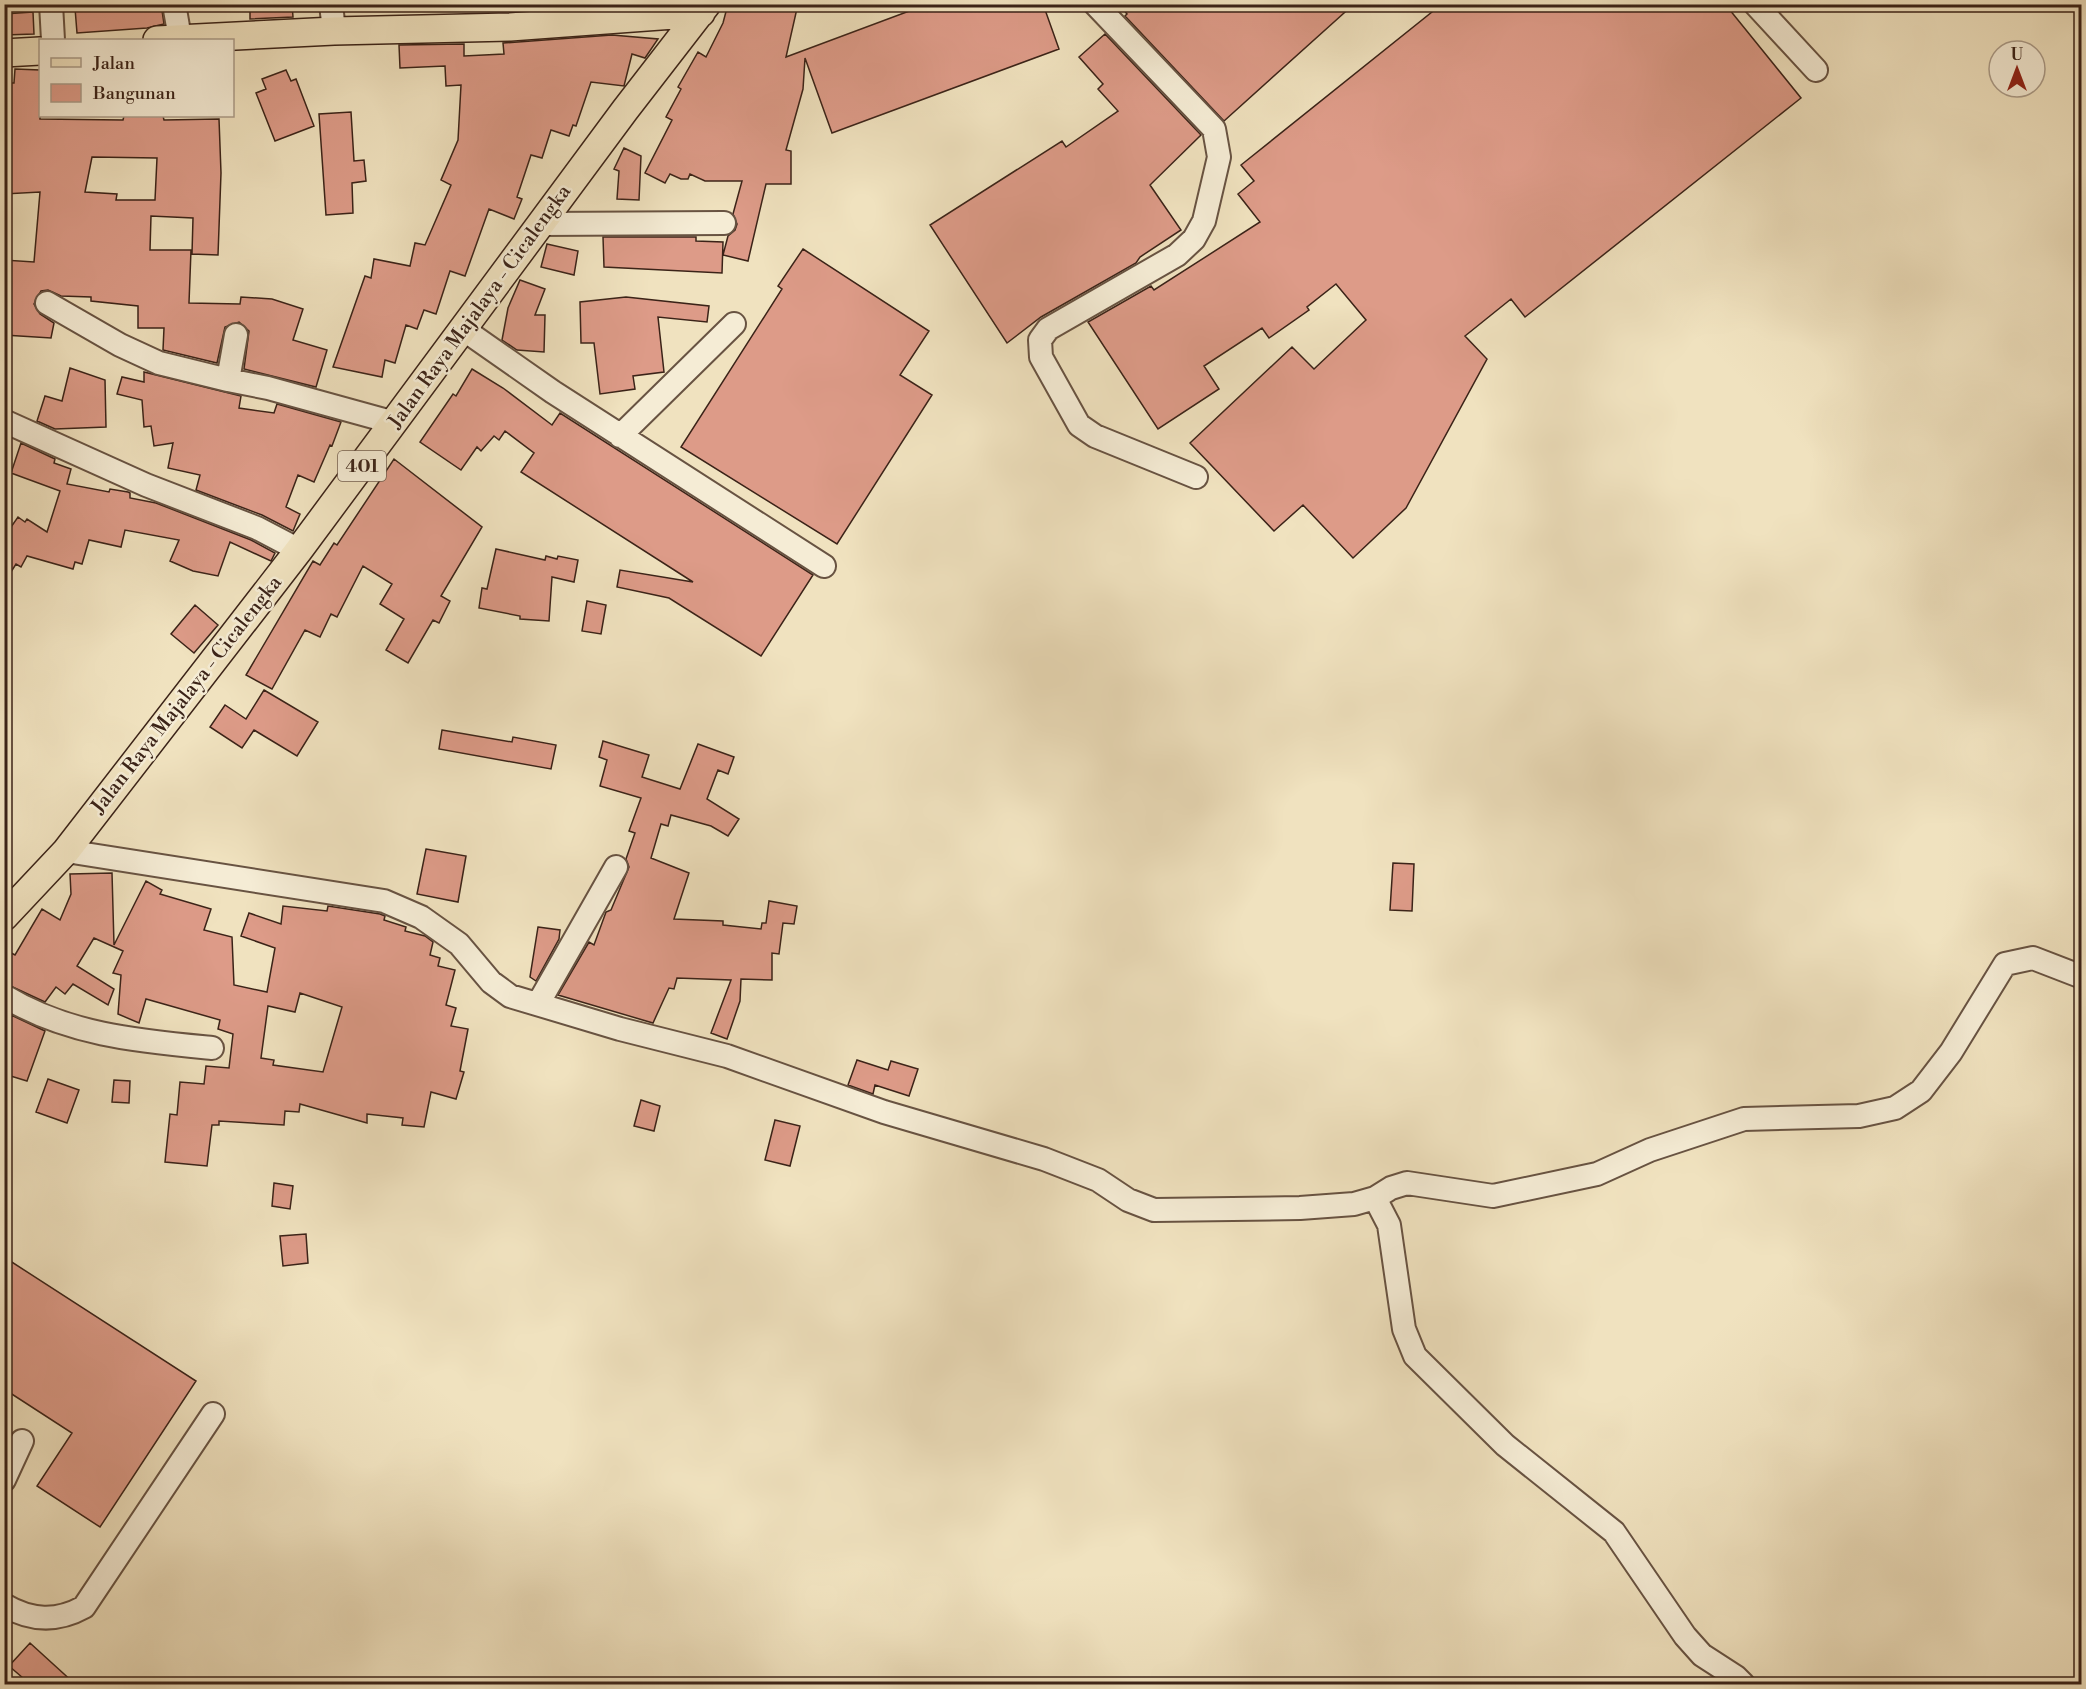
<svg xmlns="http://www.w3.org/2000/svg" width="2086" height="1689" font-family="'Libre Bodoni',serif">
	<rect width="100%" height="100%" fill="#f0e2bf"/>
	<filter id="stains"><feTurbulence type="fractalNoise" baseFrequency=".00333" numOctaves="4"/><feColorMatrix values="0 0 0 0 .2 0 0 0 0 .09 0 0 0 0 .02 0 0 0 .5 -.17"/></filter>
	<radialGradient id="worn" r=".72"><stop offset=".6" stop-color="#630" stop-opacity="0"/><stop offset="1" stop-color="#630" stop-opacity=".3"/></radialGradient>
	<!-- building -->
	<path fill="#dd9b88" stroke="#3b2318" stroke-width="1.5" fill-rule="evenodd" d="M 119,4 L 161,4 L 164,24 L 147,28 L 77,33 L 75,8 Z
		M 250,4 L 292,4 L 293,17 L 250,19 Z
		M 503,4 L 570,4 L 571,7 L 503,11 Z
		M 728,4 L 798,4 L 786,57 L 928,4 L 1043,4 L 1059,49 L 832,133 L 805,58 L 803,89 L 786,150 L 791,151 L 791,184 L 766,184 L 748,261 L 723,255 L 728,236 L 735,230 L 737,224 L 733,214 L 742,181 L 705,181 L 690,174 L 688,179 L 681,179 L 670,174 L 665,183 L 645,173 L 672,120 L 666,117 L 681,89 L 678,87 L 698,52 L 706,57 L 723,23 Z
		M 1119,4 L 1354,4 L 1224,121 L 1125,16 L 1127,14 Z
		M 1442,4 L 1725,4 L 1801,98 L 1525,317 L 1511,299 L 1465,336 L 1487,359 L 1406,508 L 1353,558 L 1303,505 L 1274,531 L 1190,443 L 1292,347 L 1314,369 L 1366,320 L 1336,284 L 1307,307 L 1309,310 L 1269,338 L 1262,328 L 1204,366 L 1219,389 L 1158,429 L 1088,322 L 1151,286 L 1154,290 L 1260,222 L 1238,194 L 1254,181 L 1241,165 Z
		M 33,12 L 34,34 L 4,35 L 4,14 Z
		M 1105,34 L 1201,135 L 1150,185 L 1181,230 L 1140,257 L 1136,263 L 1041,317 L 1007,343 L 930,225 L 1062,141 L 1066,147 L 1118,111 L 1098,89 L 1103,84 L 1079,57 Z
		M 612,35 L 658,39 L 645,58 L 632,54 L 624,86 L 591,82 L 576,126 L 573,125 L 569,136 L 551,130 L 542,158 L 531,155 L 517,197 L 522,199 L 514,219 L 489,209 L 465,276 L 450,271 L 436,314 L 424,310 L 417,329 L 406,325 L 395,363 L 385,360 L 382,377 L 333,367 L 365,276 L 371,278 L 374,259 L 410,266 L 415,243 L 425,245 L 451,185 L 441,180 L 458,140 L 461,85 L 446,86 L 445,66 L 400,68 L 399,45 L 464,44 L 464,56 L 504,54 L 503,43 Z
		M 15,69 L 40,70 L 40,119 L 123,120 L 124,116 L 163,116 L 164,120 L 219,119 L 221,173 L 218,255 L 192,254 L 193,218 L 151,216 L 150,250 L 191,250 L 189,303 L 240,304 L 241,297 L 272,299 L 303,309 L 293,340 L 327,350 L 316,387 L 244,369 L 249,331 L 239,322 L 225,327 L 217,363 L 163,350 L 164,328 L 138,328 L 138,306 L 91,301 L 91,297 L 61,296 L 48,290 L 41,291 L 34,304 L 40,314 L 54,323 L 51,338 L 4,335 L 4,260 L 34,262 L 40,192 L 4,194 L 4,83 L 14,83 ZM 92,157 L 157,158 L 155,200 L 116,200 L 117,194 L 85,192 Z
		M 286,70 L 291,81 L 296,79 L 314,126 L 275,141 L 256,93 L 266,89 L 262,79 Z
		M 351,112 L 354,161 L 364,160 L 366,181 L 352,183 L 353,213 L 326,215 L 319,114 Z
		M 624,148 L 641,156 L 639,200 L 617,199 L 619,171 L 614,169 Z
		M 603,237 L 696,237 L 696,241 L 723,242 L 722,273 L 604,267 Z
		M 547,244 L 578,251 L 574,275 L 541,267 Z
		M 803,249 L 929,331 L 900,375 L 932,395 L 837,544 L 681,447 L 782,289 L 778,286 Z
		M 520,280 L 545,289 L 535,315 L 545,315 L 544,352 L 517,350 L 502,340 L 508,308 Z
		M 626,297 L 709,306 L 707,322 L 658,317 L 664,372 L 633,376 L 635,389 L 600,394 L 594,343 L 581,343 L 580,302 Z
		M 70,368 L 105,380 L 106,427 L 55,429 L 37,421 L 45,396 L 62,401 Z
		M 472,369 L 503,388 L 552,425 L 560,413 L 813,575 L 761,656 L 669,598 L 617,587 L 620,570 L 693,582 L 521,472 L 534,453 L 505,431 L 499,440 L 494,436 L 481,451 L 477,447 L 461,470 L 420,442 L 453,394 L 456,396 Z
		M 144,372 L 241,396 L 239,408 L 274,413 L 277,404 L 341,422 L 332,446 L 330,445 L 314,482 L 298,475 L 286,507 L 300,514 L 293,531 L 262,515 L 196,490 L 200,475 L 168,468 L 173,443 L 154,446 L 151,426 L 144,427 L 142,400 L 117,394 L 122,377 L 144,382 Z
		M 21,443 L 55,459 L 54,463 L 71,469 L 67,484 L 109,492 L 110,489 L 128,492 L 130,493 L 130,498 L 156,503 L 251,540 L 275,553 L 271,561 L 230,542 L 218,576 L 193,571 L 170,561 L 179,540 L 125,530 L 121,547 L 89,540 L 82,564 L 75,562 L 73,569 L 27,556 L 21,567 L 16,564 L 4,583 L 4,537 L 18,517 L 25,522 L 27,519 L 47,532 L 60,491 L 11,473 Z
		M 394,459 L 482,527 L 441,596 L 450,601 L 439,623 L 433,620 L 408,663 L 386,650 L 404,619 L 380,604 L 392,584 L 363,566 L 337,617 L 331,614 L 320,637 L 305,630 L 272,689 L 246,675 L 313,561 L 320,565 L 334,543 L 337,545 Z
		M 496,549 L 545,560 L 546,556 L 557,559 L 558,556 L 578,560 L 574,582 L 552,577 L 549,621 L 520,619 L 520,616 L 479,608 L 482,588 L 487,589 Z
		M 587,601 L 606,605 L 601,634 L 582,631 Z
		M 195,605 L 218,625 L 194,653 L 171,634 Z
		M 264,690 L 318,722 L 297,756 L 254,730 L 242,748 L 210,727 L 225,705 L 246,719 Z
		M 442,730 L 512,742 L 513,737 L 556,745 L 551,769 L 439,749 Z
		M 603,741 L 649,755 L 642,777 L 680,789 L 698,744 L 734,757 L 728,774 L 718,770 L 707,799 L 739,819 L 728,836 L 711,826 L 671,815 L 668,826 L 661,824 L 651,858 L 689,873 L 674,919 L 723,921 L 723,925 L 761,929 L 762,923 L 766,923 L 769,901 L 797,906 L 794,924 L 783,923 L 779,954 L 772,953 L 772,980 L 741,979 L 740,1001 L 727,1039 L 711,1033 L 731,980 L 677,978 L 674,989 L 669,988 L 653,1023 L 558,995 L 589,942 L 594,945 L 606,912 L 611,910 L 629,867 L 626,859 L 635,833 L 629,831 L 641,798 L 600,786 L 607,760 L 599,757 Z
		M 426,849 L 466,856 L 458,902 L 417,894 Z
		M 1393,863 L 1414,864 L 1412,911 L 1390,910 Z
		M 112,873 L 114,945 L 146,881 L 162,890 L 160,894 L 211,909 L 204,930 L 232,937 L 234,985 L 267,992 L 275,948 L 241,936 L 249,913 L 281,924 L 283,906 L 327,911 L 328,906 L 380,914 L 385,916 L 384,920 L 406,927 L 405,931 L 425,936 L 433,942 L 430,955 L 440,958 L 438,966 L 455,970 L 446,1005 L 456,1008 L 451,1026 L 468,1029 L 460,1071 L 464,1072 L 456,1099 L 431,1092 L 424,1127 L 402,1125 L 403,1118 L 367,1114 L 367,1123 L 300,1104 L 299,1112 L 285,1111 L 284,1125 L 219,1121 L 219,1125 L 212,1125 L 207,1166 L 165,1162 L 170,1114 L 177,1115 L 180,1082 L 204,1084 L 206,1066 L 229,1068 L 233,1034 L 218,1029 L 220,1020 L 146,999 L 139,1023 L 118,1014 L 121,975 L 113,973 L 123,951 L 94,938 L 77,966 L 114,989 L 108,1005 L 73,984 L 65,994 L 56,987 L 45,1002 L 4,983 L 4,949 L 15,955 L 42,909 L 60,920 L 71,894 L 70,874 ZM 300,993 L 342,1007 L 323,1072 L 273,1065 L 274,1060 L 261,1058 L 268,1006 L 295,1012 Z
		M 538,927 L 560,930 L 559,939 L 536,981 L 530,977 Z
		M 11,1015 L 45,1031 L 27,1081 L 4,1074 L 4,1031 Z
		M 857,1060 L 888,1070 L 891,1061 L 918,1069 L 909,1096 L 875,1085 L 873,1094 L 848,1085 Z
		M 48,1079 L 79,1090 L 67,1123 L 36,1112 Z
		M 114,1080 L 130,1081 L 129,1103 L 112,1102 Z
		M 641,1100 L 660,1106 L 654,1131 L 634,1126 Z
		M 775,1120 L 800,1126 L 790,1166 L 765,1160 Z
		M 274,1183 L 293,1186 L 290,1209 L 272,1206 Z
		M 306,1234 L 308,1263 L 283,1266 L 280,1236 Z
		M 4,1257 L 196,1381 L 100,1527 L 37,1486 L 72,1433 L 4,1389 Z
		M 30,1643 L 75,1684 L 30,1684 L 9,1666 Z"/>
	<g fill="none" stroke-linecap="round" stroke-linejoin="round">
		<defs>
			<path id="minor" d="M 51,4 L 53,40
				M 174,4 L 180,38
				M 331,4 L 334,31
				M 1095,4 L 1214,129 L 1219,157 L 1204,221 L 1194,239 L 1177,255 L 1048,329 L 1040,340 L 1041,357 L 1079,425 L 1095,436 L 1196,477
				M 1755,4 L 1816,70
				M 541,224 L 724,223
				M 47,303 L 120,345 L 159,363 L 228,380
				M 463,329 L 553,392 L 824,566
				M 236,335 L 228,380 L 268,388 L 395,423
				M 4,421 L 146,485 L 257,528 L 299,550
				M 620,436 L 734,324
				M 66,851 L 384,901 L 421,917 L 459,944 L 491,982 L 510,996 L 620,1029 L 727,1056 L 884,1112 L 1044,1159 L 1098,1180 L 1128,1200 L 1154,1210 L 1300,1208 L 1354,1204 L 1375,1198 L 1391,1188 L 1407,1183 L 1493,1196 L 1597,1174 L 1650,1150 L 1744,1119 L 1859,1116 L 1895,1108 L 1921,1091 L 1951,1052 L 2005,964 L 2033,958 L 2082,977
				M 4,996 C 68,1035 139,1041 212,1048
				M 538,1004 L 616,867
				M 1375,1198 L 1389,1225 L 1404,1329 L 1415,1356 L 1505,1445 L 1614,1532 L 1685,1636 L 1702,1655 L 1736,1677 L 1743,1684
				M 4,1480 L 22,1441
				M 4,1605 C 31,1621 57,1622 84,1607 L 213,1414"/>
			<path id="major" d="M 157,40 L 334,31 L 510,27 L 701,13
				M 4,53 L 40,51
				M 4,917 L 66,851 L 299,550 L 625,110 L 707,4"/>
		</defs>
		<!-- minor casing -->
		<use href="#minor" stroke="#685342" stroke-width="26"/>
		<!-- major casing -->
		<use href="#major" stroke="#3b2318" stroke-width="30"/>
		<!-- minor -->
		<use href="#minor" stroke="#f5ecd5" stroke-width="22"/>
		<!-- major -->
		<use href="#major" stroke="#f0e2bf" stroke-width="27"/>
	</g>
	<g text-anchor="middle" dominant-baseline="central" stroke-width="5" stroke-linejoin="round" paint-order="stroke">
		<!-- shield labels -->
		<rect fill="#f5ecd5" stroke="#735f51" stroke-width="1.5" x="338" y="451" width="48" height="30" rx="4.5"/>
		<g font-size="18" font-weight="bold" fill="#3b2318">
			<text x="362" y="466">401</text>
		</g>
		<!-- street labels -->
		<g font-size="20" fill="#3b2318" stroke="#f5ecd5">
			<text transform="translate(480 307) rotate(-54)">Jalan Raya Majalaya - Cicalengka</text>
			<text transform="translate(187 695) rotate(-52)">Jalan Raya Majalaya - Cicalengka</text>
		</g>
	</g>
	<!-- margin -->
	<rect width="2086" height="1689" fill="none" stroke="#f0e2bf" stroke-width="24"/>
	<rect x="6" y="6" width="2074" height="1677" fill="none" stroke="#3b2318" stroke-width="3"/>
	<rect x="12" y="12" width="2062" height="1665" fill="none" stroke="#3b2318" stroke-width="1.5"/>
	<!-- legend -->
	<rect x="39" y="39" width="195" height="78" fill="#f5ecd5" stroke="#ab9c89" stroke-width="1.5"/>
	<rect x="51" y="58" width="30" height="9" fill="#f0e2bf" stroke="#ab9c89" stroke-width="1.5"/>
	<text x="93" y="69" font-size="18" fill="#3b2318">Jalan</text>
	<rect x="51" y="84" width="30" height="18" fill="#dd9b88" stroke="#ab9c89" stroke-width="1.5"/>
	<text x="93" y="99" font-size="18" fill="#3b2318">Bangunan</text>
	<!-- north arrow -->
	<g transform="translate(2017 69)"><circle r="28" fill="#f5ecd5" stroke="#ab9c89" stroke-width="1.5"/>
	<path d="M0-4.5L10 22L0 15L-10 22Z" fill="#8f2418"/>
	<text y="-9" font-size="16" font-weight="bold" text-anchor="middle" fill="#3b2318">U</text>
	</g>
	<rect width="100%" height="100%" filter="url(#stains)"/>
	<rect width="100%" height="100%" fill="url(#worn)"/>
</svg>
